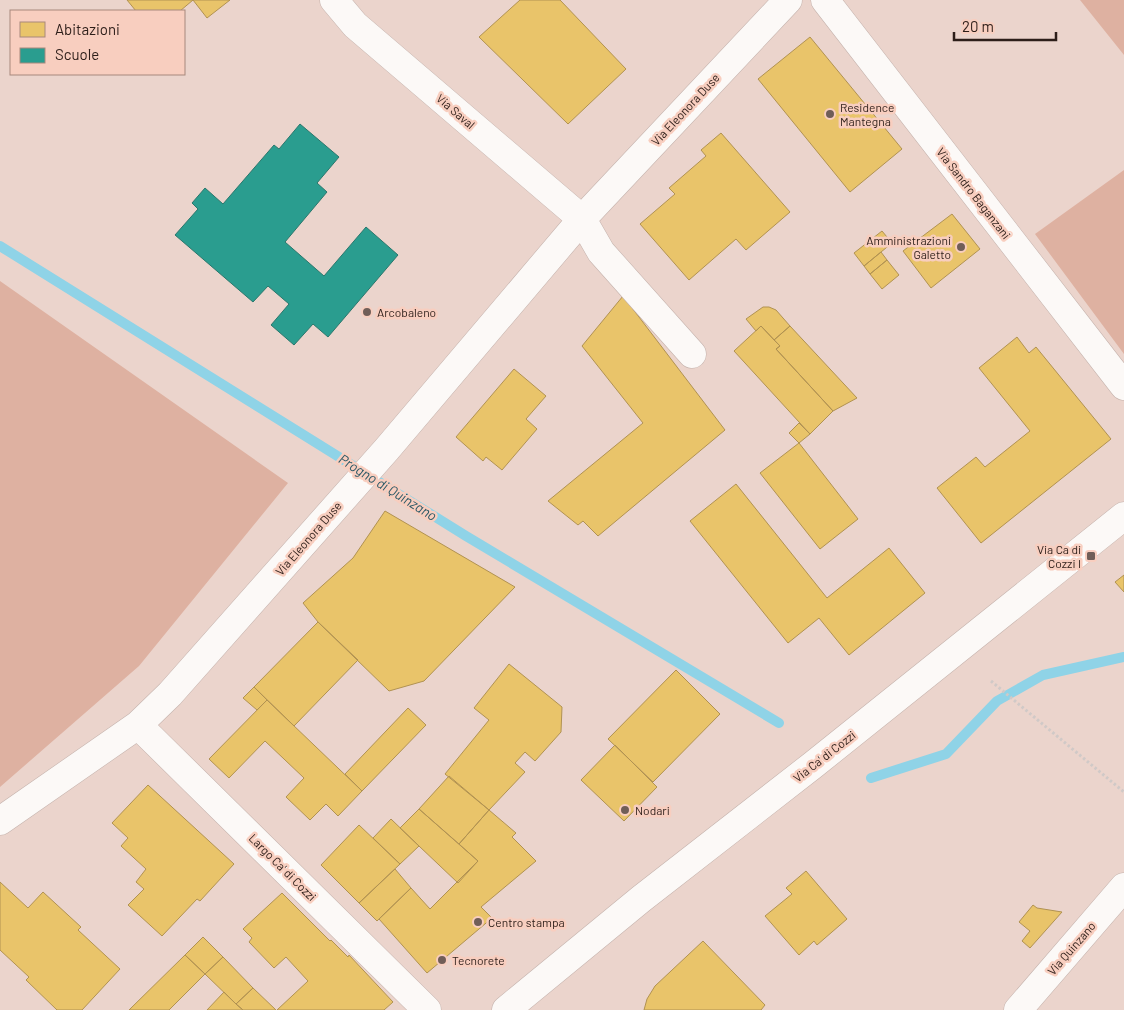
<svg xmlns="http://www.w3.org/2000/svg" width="1124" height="1010" font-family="Barlow,sans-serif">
	<rect width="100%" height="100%" fill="#ebd4cc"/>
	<!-- green -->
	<path fill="#deb1a1" d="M 1080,0 L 1124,0 L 1124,55 Z
		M 1124,170 L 1124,354 L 1035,234 Z
		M 0,281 L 288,483 L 139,666 L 0,787 Z"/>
	<!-- homes -->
	<path fill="#e9c46a" stroke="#b19252" d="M 127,0 L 193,0 L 180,11 L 136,11 Z
		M 193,0 L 230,0 L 207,18 Z
		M 520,0 L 560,0 L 626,69 L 568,124 L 479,37 Z
		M 810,37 L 902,149 L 850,192 L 758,79 Z
		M 721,133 L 790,212 L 746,250 L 736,239 L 689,280 L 640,224 L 675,194 L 669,188 L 706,156 L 701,150 Z
		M 952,214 L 980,249 L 931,288 L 903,251 Z
		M 882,231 L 892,243 L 864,266 L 854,253 Z
		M 881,252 L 887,260 L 870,274 L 864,266 Z
		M 887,260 L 899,275 L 882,289 L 870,274 Z
		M 623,296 L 725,430 L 598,536 L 583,521 L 578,525 L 548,501 L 643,423 L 582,346 Z
		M 763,307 L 769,307 L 776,310 L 790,326 L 774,340 L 761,326 L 756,331 L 746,319 Z
		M 761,326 L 780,346 L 776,349 L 833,411 L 810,434 L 734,351 Z
		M 790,326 L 857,398 L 833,411 L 776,349 L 780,346 L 774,340 Z
		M 1017,337 L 1029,353 L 1036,347 L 1111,439 L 981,543 L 937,488 L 976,457 L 985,467 L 1030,431 L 979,368 Z
		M 514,369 L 546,396 L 526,419 L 537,429 L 502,470 L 486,457 L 483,461 L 456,437 Z
		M 799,423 L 810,434 L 799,443 L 789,433 Z
		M 799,443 L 858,519 L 820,549 L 760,473 Z
		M 736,484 L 827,598 L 889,548 L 925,593 L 849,655 L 819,618 L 788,643 L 690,521 Z
		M 385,511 L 515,587 L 424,681 L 389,691 L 318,622 L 303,603 L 353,558 Z
		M 1124,575 L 1124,592 L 1115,582 Z
		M 318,622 L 358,660 L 294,726 L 254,687 Z
		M 509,664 L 562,707 L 561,732 L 535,761 L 525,752 L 515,763 L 525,772 L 489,810 L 445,774 L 489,720 L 474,708 Z
		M 676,670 L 720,714 L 653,782 L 608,739 Z
		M 254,687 L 267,700 L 257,710 L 243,698 Z
		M 267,700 L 362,791 L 338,816 L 326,804 L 310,820 L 286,797 L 304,778 L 265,741 L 229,778 L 209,759 Z
		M 408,708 L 426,725 L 362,791 L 345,774 Z
		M 615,745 L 657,787 L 624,821 L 581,780 Z
		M 449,776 L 489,810 L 459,844 L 419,809 Z
		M 148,785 L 234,864 L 200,901 L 197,899 L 162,936 L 128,905 L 144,889 L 136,882 L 146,869 L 121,846 L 128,838 L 112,823 Z
		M 419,809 L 478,861 L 458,883 L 400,828 Z
		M 489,810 L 516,833 L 512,837 L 536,861 L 481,907 L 492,918 L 427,973 L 379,919 L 411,888 L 430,909 L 478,861 L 459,844 Z
		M 391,819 L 419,846 L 400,864 L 373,838 Z
		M 359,825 L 400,864 L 359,903 L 321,865 Z
		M 395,869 L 411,888 L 377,921 L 359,903 Z
		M 806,871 L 847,919 L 817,945 L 814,941 L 799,955 L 765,916 L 792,894 L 786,888 Z
		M 0,882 L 28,908 L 43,892 L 81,927 L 78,930 L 120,969 L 82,1010 L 57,1010 L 26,980 L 29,977 L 0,950 Z
		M 282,893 L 330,941 L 331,940 L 348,957 L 349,955 L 393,1002 L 384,1010 L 277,1010 L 308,981 L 286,957 L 274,968 L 249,942 L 252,938 L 243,929 Z
		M 1033,905 L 1037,908 L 1062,912 L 1030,948 L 1022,941 L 1030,931 L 1019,922 Z
		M 203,937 L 223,957 L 205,974 L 185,955 Z
		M 703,941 L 765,1005 L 761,1010 L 644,1010 L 647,999 L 655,986 Z
		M 185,955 L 205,974 L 169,1010 L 129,1010 Z
		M 223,957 L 253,988 L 236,1004 L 205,974 Z
		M 253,988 L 276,1010 L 243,1010 L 236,1004 Z
		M 224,992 L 236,1004 L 243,1010 L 207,1010 Z"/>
	<!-- schools -->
	<path fill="#2a9d8f" stroke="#2b776c" d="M 300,124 L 339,157 L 317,183 L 327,192 L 285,242 L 324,276 L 366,227 L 398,255 L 328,337 L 313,324 L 294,345 L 271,325 L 289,304 L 268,286 L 253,302 L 175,235 L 198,209 L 192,203 L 205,188 L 223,204 L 274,145 L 279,149 Z"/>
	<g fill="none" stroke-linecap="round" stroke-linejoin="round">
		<!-- stream -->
		<path stroke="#8fd3e7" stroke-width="10" d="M 0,246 L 466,536 L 779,723
			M 871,778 L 946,754 L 997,701 L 1043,675 L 1124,657"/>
		<defs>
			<path id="street" d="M 334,0 L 355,25 L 582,219 L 601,252 L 692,354
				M 825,0 L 1124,386
				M 138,725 L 427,1010
				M 0,821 L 138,725 L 170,694 L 387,449 L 582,219 L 788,0
				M 1018,1010 L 1124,887"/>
			<path id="secondary" d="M 506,1010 L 641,899 L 813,765 L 1124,516"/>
		</defs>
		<!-- street casing -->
		<use href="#street" stroke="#c4b2ac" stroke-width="29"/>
		<!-- secondary casing -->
		<use href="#secondary" stroke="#c4b2ac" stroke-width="29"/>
		<!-- path -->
		<path stroke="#d0c9c7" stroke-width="3" stroke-dasharray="2.5 2.5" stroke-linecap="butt" d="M 991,681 L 1124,792"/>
		<!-- street -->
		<use href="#street" stroke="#fcf9f7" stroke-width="28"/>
		<!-- secondary -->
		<use href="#secondary" stroke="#fcf9f7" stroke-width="28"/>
	</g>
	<!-- markers -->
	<g fill="#705e58" stroke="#f8cebf" stroke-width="2">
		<circle cx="830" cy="114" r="5"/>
		<circle cx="961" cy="247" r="5"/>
		<circle cx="367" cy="312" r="5"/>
		<rect x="1086" y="551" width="10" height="10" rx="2.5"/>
		<circle cx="625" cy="810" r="5"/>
		<circle cx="478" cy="922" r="5"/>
		<circle cx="442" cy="960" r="5"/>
	</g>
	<g text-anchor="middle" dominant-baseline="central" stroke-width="5" stroke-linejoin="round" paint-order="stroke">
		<!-- poi labels -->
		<g font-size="12" fill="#2d1e19" stroke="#f8cebf" text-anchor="start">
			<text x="840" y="107">Residence<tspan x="840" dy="14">Mantegna</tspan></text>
			<text x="951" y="240" text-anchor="end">Amministrazioni<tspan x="951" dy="14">Galetto</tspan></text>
			<text x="377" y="312">Arcobaleno</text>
			<text x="1081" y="549" text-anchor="end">Via Ca di<tspan x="1081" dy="14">Cozzi I</tspan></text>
			<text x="635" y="810">Nodari</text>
			<text x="488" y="922">Centro stampa</text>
			<text x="452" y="960">Tecnorete</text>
		</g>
		<!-- street labels -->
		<g font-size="12" fill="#2d1e19" stroke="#f8cebf">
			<text transform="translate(685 109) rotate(-47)">Via Eleonora Duse</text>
			<text transform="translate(456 111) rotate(41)">Via Saval</text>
			<text transform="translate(974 193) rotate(52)">Via Sandro Baganzani</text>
			<text transform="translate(308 538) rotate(-49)">Via Eleonora Duse</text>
			<text transform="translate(824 756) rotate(-38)">Via Ca' di Cozzi</text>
			<text transform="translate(283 867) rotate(45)">Largo Ca' di Cozzi</text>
			<text transform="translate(1071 948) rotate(-49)">Via Quinzano</text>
		</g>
		<!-- water labels -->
		<g font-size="14" font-style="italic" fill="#2a5866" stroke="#f8cebf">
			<text transform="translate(388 487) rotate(32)">Progno di Quinzano</text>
		</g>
	</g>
	<!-- legend -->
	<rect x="10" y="10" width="175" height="65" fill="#f8cebf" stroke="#a7887d"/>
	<rect x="20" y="22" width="25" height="15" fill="#e9c46a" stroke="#a7887d"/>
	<text x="55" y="35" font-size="15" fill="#2d1e19">Abitazioni</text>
	<rect x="20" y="48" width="25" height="15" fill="#2a9d8f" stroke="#a7887d"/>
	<text x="55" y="60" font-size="15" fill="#2d1e19">Scuole</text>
	<!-- scale -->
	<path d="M954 32v8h102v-8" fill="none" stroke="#2d1e19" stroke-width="2.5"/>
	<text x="962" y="32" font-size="15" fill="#2d1e19" stroke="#f8cebf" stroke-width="4" paint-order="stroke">20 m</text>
</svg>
